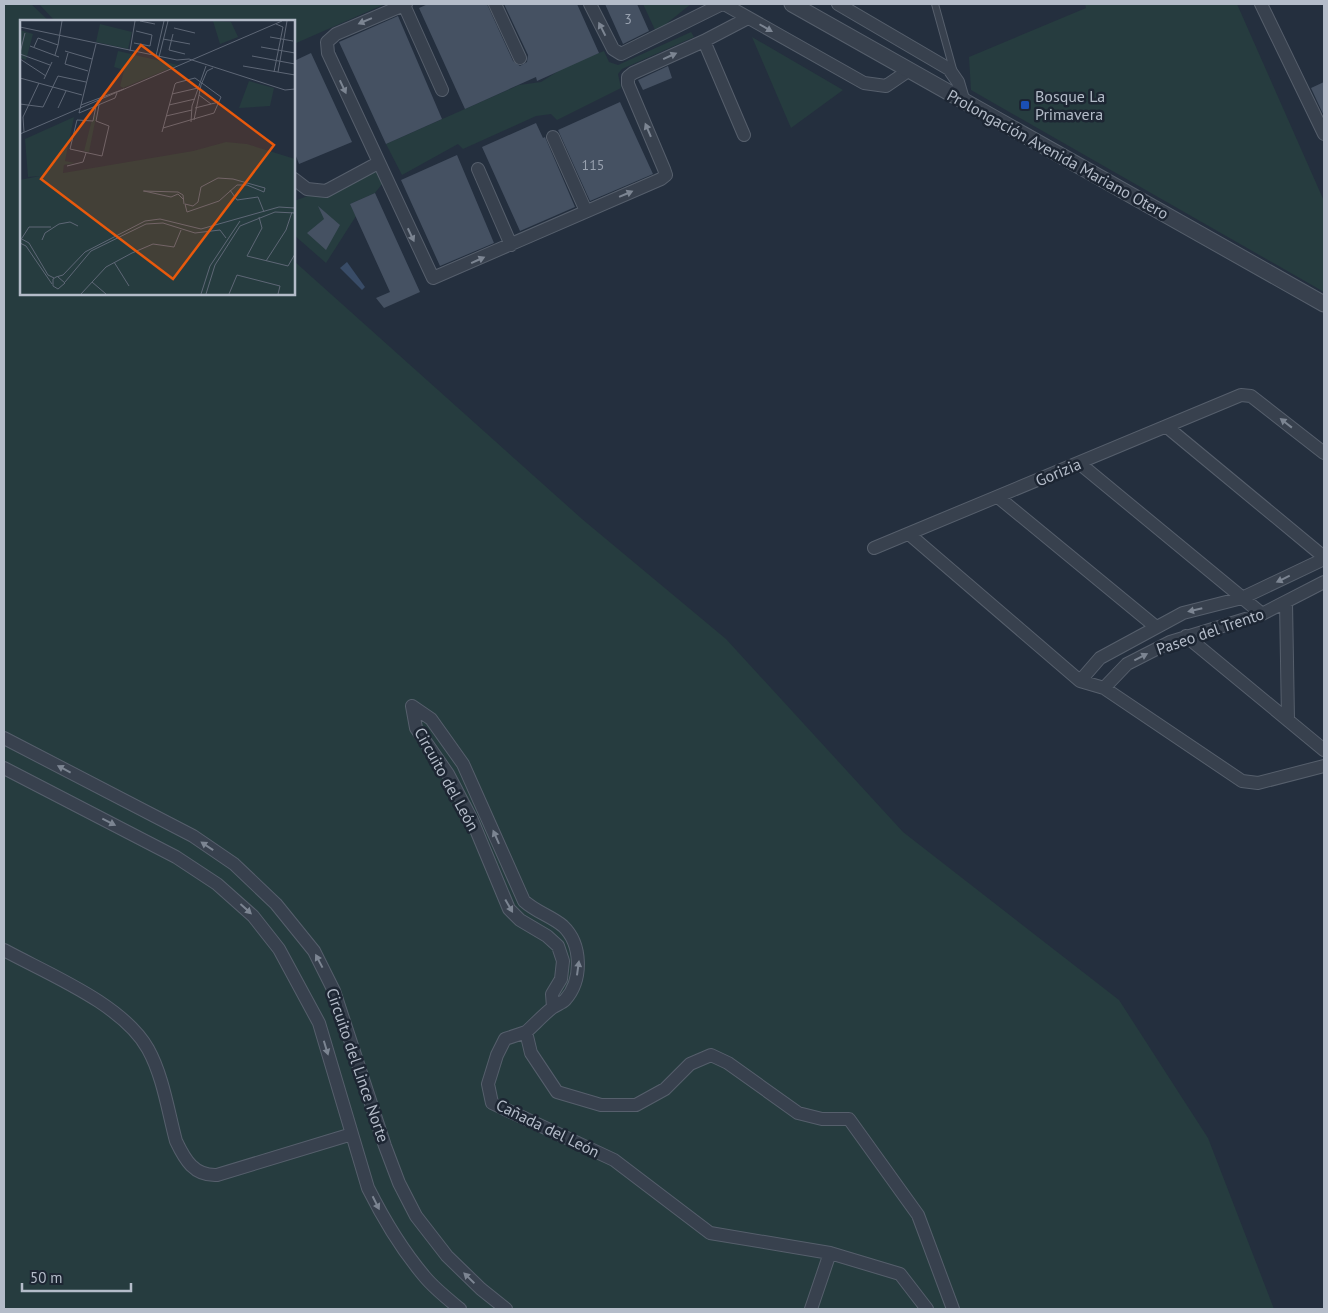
<svg xmlns="http://www.w3.org/2000/svg" width="1328" height="1313" font-family="'PT Sans',sans-serif">
	<rect width="100%" height="100%" fill="#242f3e"/>
	<!-- green -->
	<path fill="#263c3f" d="M 4,4 L 31,4 L 49,21 L 21,21 L 21,294 L 294,294 L 294,261 L 582,519 L 726,639 L 903,832 L 1119,1000 L 1208,1138 L 1274,1309 L 4,1309 Z
		M 39,4 L 385,4 L 294,44 L 294,21 L 55,21 Z
		M 643,4 L 691,4 L 656,32 Z
		M 1085,4 L 1237,4 L 1324,201 L 1324,292 L 971,90 L 969,57 L 1086,8 Z
		M 691,32 L 694,37 L 622,69 L 618,74 L 621,88 L 557,120 L 551,114 L 536,116 L 463,149 L 458,144 L 402,175 L 386,144 L 519,85 L 541,82 L 566,66 L 604,51 L 609,62 L 618,65 Z
		M 752,37 L 843,90 L 791,128 Z
		M 381,169 L 386,179 L 375,193 L 350,204 L 356,216 L 326,263 L 294,235 L 294,201 Z"/>
	<!-- water -->
	<path fill="#394c67" d="M 347,262 L 365,287 L 362,290 L 340,268 Z"/>
	<!-- building -->
	<path fill="#455162" d="M 428,4 L 487,4 L 513,61 L 520,66 L 527,62 L 528,55 L 504,4 L 577,4 L 599,53 L 537,81 L 536,77 L 465,109 L 419,8 Z
		M 605,4 L 637,4 L 649,31 L 623,44 Z
		M 398,16 L 442,119 L 386,144 L 339,42 Z
		M 311,53 L 352,142 L 299,164 L 294,151 L 294,61 Z
		M 668,66 L 672,78 L 643,90 L 638,80 Z
		M 1324,82 L 1324,116 L 1311,88 Z
		M 620,102 L 653,174 L 590,201 L 558,130 Z
		M 536,123 L 543,138 L 545,137 L 575,207 L 520,231 L 482,147 Z
		M 457,155 L 494,243 L 440,266 L 401,180 Z
		M 375,193 L 420,292 L 384,308 L 376,298 L 390,292 L 350,204 Z
		M 318,206 L 340,225 L 326,250 L 307,233 L 324,219 Z"/>
	<g fill="none" stroke-linecap="round" stroke-linejoin="round">
		<defs>
			<path id="service" d="M 935,4 L 953,69"/>
			<path id="minor" d="M 406,4 L 336,34 L 327,42 L 328,53 L 433,278 L 661,179 L 666,175 L 664,169 L 628,84 L 628,77 L 633,73 L 704,41 L 748,18
				M 495,4 L 520,58
				M 590,4 L 613,49 L 621,54 L 722,4
				M 724,4 L 864,83 L 886,86 L 908,71
				M 838,4 L 949,69 L 958,82 L 963,99
				M 1261,4 L 1324,134
				M 404,5 L 442,90
				M 704,41 L 744,135
				M 553,137 L 586,211
				M 478,169 L 511,245
				M 294,179 L 307,189 L 326,191 L 378,163
				M 1167,427 L 1324,557
				M 1079,463 L 1262,614
				M 998,497 L 1156,627
				M 909,534 L 1080,681 L 1104,688 L 1242,781 L 1258,783 L 1324,766
				M 874,548 L 1241,395 L 1251,396 L 1324,453
				M 1286,602 L 1288,720
				M 1186,636 L 1324,750
				M 1080,681 L 1100,658 L 1183,613 L 1242,598 L 1324,559
				M 1104,688 L 1127,664 L 1170,642 L 1262,614 L 1324,582
				M 412,706 L 431,719 L 463,764 L 524,901 C 536,912 551,916 563,926 C 582,944 583,980 565,1000 C 562,1003 556,1005 552,1008 C 543,1015 535,1024 526,1032
				M 412,706 L 416,728 L 448,774 L 472,820 L 509,909 L 520,920 L 547,936 L 558,946 L 563,961 L 561,979 L 552,994 L 553,1007
				M 4,738 L 193,836 L 234,864 L 276,904 L 314,951 L 334,991 L 385,1146 L 399,1183 L 416,1216 L 447,1256 L 481,1289 L 506,1309
				M 4,768 L 176,857 L 217,884 L 253,916 L 279,949 L 319,1023 L 368,1188 C 384,1220 402,1250 425,1277 C 435,1289 448,1299 460,1309
				M 4,950 C 48,974 123,1004 148,1049 C 163,1076 168,1111 176,1141 C 185,1160 194,1176 217,1175 L 352,1134
				M 811,1309 L 830,1253
				M 927,1309 L 900,1274 L 830,1253 L 710,1233 L 614,1160 L 492,1103 L 488,1084 L 497,1055 L 505,1039 L 526,1032 L 531,1053 L 557,1092 L 601,1105 L 636,1105 L 665,1089 L 690,1064 L 711,1055 L 728,1063 L 798,1113 L 822,1119 L 849,1119 L 918,1215 L 953,1309"/>
			<path id="tertiary" d="M 792,4 L 1324,304"/>
		</defs>
		<!-- service casing -->
		<use href="#service" stroke="#565f6c" stroke-width="8"/>
		<!-- minor casing -->
		<use href="#minor" stroke="#565f6c" stroke-width="14"/>
		<!-- tertiary casing -->
		<use href="#tertiary" stroke="#565f6c" stroke-width="17"/>
		<!-- service -->
		<use href="#service" stroke="#38414e" stroke-width="6"/>
		<!-- minor -->
		<use href="#minor" stroke="#38414e" stroke-width="12"/>
		<!-- tertiary -->
		<use href="#tertiary" stroke="#38414e" stroke-width="15"/>
	</g>
	<!-- one-way arrows -->
	<defs><path id="oneway-solid" d="M-6-.8H1V-3.2L6.5 0L1 3.2V.8H-6Z" transform="scale(1.25)"/></defs>
	<g fill="#7c8592">
		<use href="#oneway-solid" transform="translate(365 21) rotate(157)"/>
		<use href="#oneway-solid" transform="translate(766 28) rotate(30)"/>
		<use href="#oneway-solid" transform="translate(602 29) rotate(-117)"/>
		<use href="#oneway-solid" transform="translate(670 56) rotate(-24)"/>
		<use href="#oneway-solid" transform="translate(343 87) rotate(65)"/>
		<use href="#oneway-solid" transform="translate(648 130) rotate(-113)"/>
		<use href="#oneway-solid" transform="translate(626 194) rotate(-23)"/>
		<use href="#oneway-solid" transform="translate(411 235) rotate(65)"/>
		<use href="#oneway-solid" transform="translate(478 260) rotate(-24)"/>
		<use href="#oneway-solid" transform="translate(1286 423) rotate(-142)"/>
		<use href="#oneway-solid" transform="translate(1283 579) rotate(154)"/>
		<use href="#oneway-solid" transform="translate(1195 610) rotate(167)"/>
		<use href="#oneway-solid" transform="translate(1141 657) rotate(-27)"/>
		<use href="#oneway-solid" transform="translate(64 769) rotate(-152)"/>
		<use href="#oneway-solid" transform="translate(109 822) rotate(27)"/>
		<use href="#oneway-solid" transform="translate(496 837) rotate(-114)"/>
		<use href="#oneway-solid" transform="translate(207 846) rotate(-146)"/>
		<use href="#oneway-solid" transform="translate(509 906) rotate(60)"/>
		<use href="#oneway-solid" transform="translate(246 909) rotate(42)"/>
		<use href="#oneway-solid" transform="translate(319 961) rotate(-118)"/>
		<use href="#oneway-solid" transform="translate(578 968) rotate(-82)"/>
		<use href="#oneway-solid" transform="translate(326 1048) rotate(73)"/>
		<use href="#oneway-solid" transform="translate(376 1203) rotate(63)"/>
		<use href="#oneway-solid" transform="translate(469 1278) rotate(-136)"/>
	</g>
	<!-- markers -->
	<rect fill="#1a4fb4" stroke="#1d2633" stroke-width="2" x="1020" y="100" width="10" height="10" rx="2.5"/>
	<g text-anchor="middle" dominant-baseline="central" stroke-width="5" stroke-linejoin="round" paint-order="stroke">
		<!-- number labels -->
		<g font-size="14" fill="#98a1af">
			<text x="628" y="19">3</text>
			<text x="593" y="165">115</text>
		</g>
		<!-- poi labels -->
		<g font-size="16" fill="#b4bcc9" stroke="#1d2633" text-anchor="start">
			<text x="1035" y="96">Bosque La<tspan x="1035" dy="18">Primavera</tspan></text>
		</g>
		<!-- street labels -->
		<g font-size="16" fill="#b4bcc9" stroke="#1d2633">
			<text transform="translate(1058 154) rotate(29)">Prolongación Avenida Mariano Otero</text>
			<text transform="translate(1058 472) rotate(-23)">Gorizia</text>
			<text transform="translate(1210 631) rotate(-19)">Paseo del Trento</text>
			<text transform="translate(447 779) rotate(61)">Circuito del León</text>
			<text transform="translate(358 1065) rotate(71)">Circuito del Lince Norte</text>
			<text transform="translate(548 1128) rotate(26)">Cañada del León</text>
		</g>
	</g>
	<!-- overview -->
	<g transform="translate(20 20)">
		<rect width="275" height="275" fill="#242f3e"/>
		<path d="M 193,1 L 211,2 L 218,17 L 200,24 ZM 80,4 L 112,12 L 108,29 L 76,22 ZM 0,10 L 13,14 L 6,40 L 0,38 ZM 98,31 L 158,45 L 103,68 L 100,66 L 104,50 L 94,47 ZM 229,61 L 254,68 L 250,86 L 219,88 ZM 77,92 L 69,132 L 64,131 L 71,103 ZM 54,97 L 45,141 L 55,143 L 44,145 L 43,153 L 173,131 L 206,122 L 227,124 L 275,139 L 275,274 L 0,274 L 0,160 L 20,156 L 8,157 L 5,119 Z" fill="#263c3f"/>
		<path fill="none" stroke="#5e6776" stroke-width="1" d="M 120,1 L 135,4M 0,7 L 157,40 L 169,39 L 265,70 L 275,69M 154,8 L 175,13M 153,14 L 149,30 L 165,34M 250,17 L 273,21M 143,19 L 170,24M 114,23 L 130,26 L 132,15 L 116,11M 76,24 L 59,93 L 95,78 L 97,73M 38,25 L 42,1M 10,26 L 39,37M 14,27 L 18,18 L 38,25 L 35,35M 241,27 L 275,33M 45,31 L 72,39M 110,31 L 115,1M 0,33 L 5,13M 48,33 L 45,44 L 68,51M 0,34 L 30,45M 136,36 L 144,1M 232,36 L 275,44M 139,37 L 148,1M 0,39 L 26,56M 223,46 L 275,55M 254,52 L 263,7 L 256,4M 258,52 L 267,1M 0,58 L 62,75M 24,59 L 32,42M 152,74 L 178,68M 179,75 L 191,84M 0,84 L 23,87 L 38,56 L 66,62M 61,85 L 104,69M 149,85 L 175,79M 76,86 L 73,101 L 57,100 L 50,129 L 82,136 L 89,106 L 76,101 L 79,85M 38,88 L 46,71M 175,88 L 199,82M 146,96 L 172,90M 174,100 L 181,65 L 187,51 L 193,48M 171,102 L 172,86 L 186,46M 4,112 L 3,97 L 19,63M 142,112 L 155,64 L 156,63 L 175,58 L 201,77 L 194,93 L 143,108M 0,114 L 262,1M 47,146 L 63,142 L 66,133M 198,158 L 213,159 L 245,168 L 244,172 L 227,165 L 217,165 L 199,181 L 167,192 L 165,184 L 173,186 L 178,182 L 181,167 ZM 210,170 L 217,180 L 238,177 L 244,192M 123,171 L 158,172 L 163,175 L 164,184M 124,171 L 151,177 L 158,174 L 164,180M 239,197 L 242,208 L 227,236 L 268,246 L 275,234M 0,218 L 9,223 L 28,255 L 34,258M 2,218 L 9,207 L 31,207M 22,220 L 25,213 L 39,204 L 50,202 L 58,206M 0,223 L 6,226 L 32,264M 246,241 L 266,210 L 272,192M 94,242 L 109,266M 38,257 L 45,263 L 38,269 L 33,266 L 33,259 L 36,257 L 43,255 L 65,232 L 125,201 L 140,199 L 181,209 L 259,187 L 275,188M 45,262 L 71,231 L 126,204 L 143,203 L 175,213 L 200,210 L 206,218M 72,262 L 86,274M 61,274 L 86,247 L 112,233 L 133,224 L 154,227 L 161,210M 181,274 L 190,246 L 220,201M 186,274 L 195,245 L 220,206 L 255,192 L 275,193M 209,274 L 217,255 L 260,266 L 258,274"/>
		<path fill="#e8590c" fill-opacity="0.15" stroke="#e8590c" stroke-width="2.5" d="M 121,25 L 254,125 L 153,259 L 21,159 Z"/>
		<rect width="275" height="275" fill="none" stroke="#b4bcc9" stroke-width="2.5"/>
	</g>
	<!-- border -->
	<rect width="1328" height="1313" fill="none" stroke="#b4bcc9" stroke-width="10"/>
	<!-- scale -->
	<path d="M22 1283v8h109v-8" fill="none" stroke="#b4bcc9" stroke-width="2.5"/>
	<text x="30" y="1283" font-size="15" fill="#b4bcc9" stroke="#1d2633" stroke-width="4" paint-order="stroke">50 m</text>
</svg>
